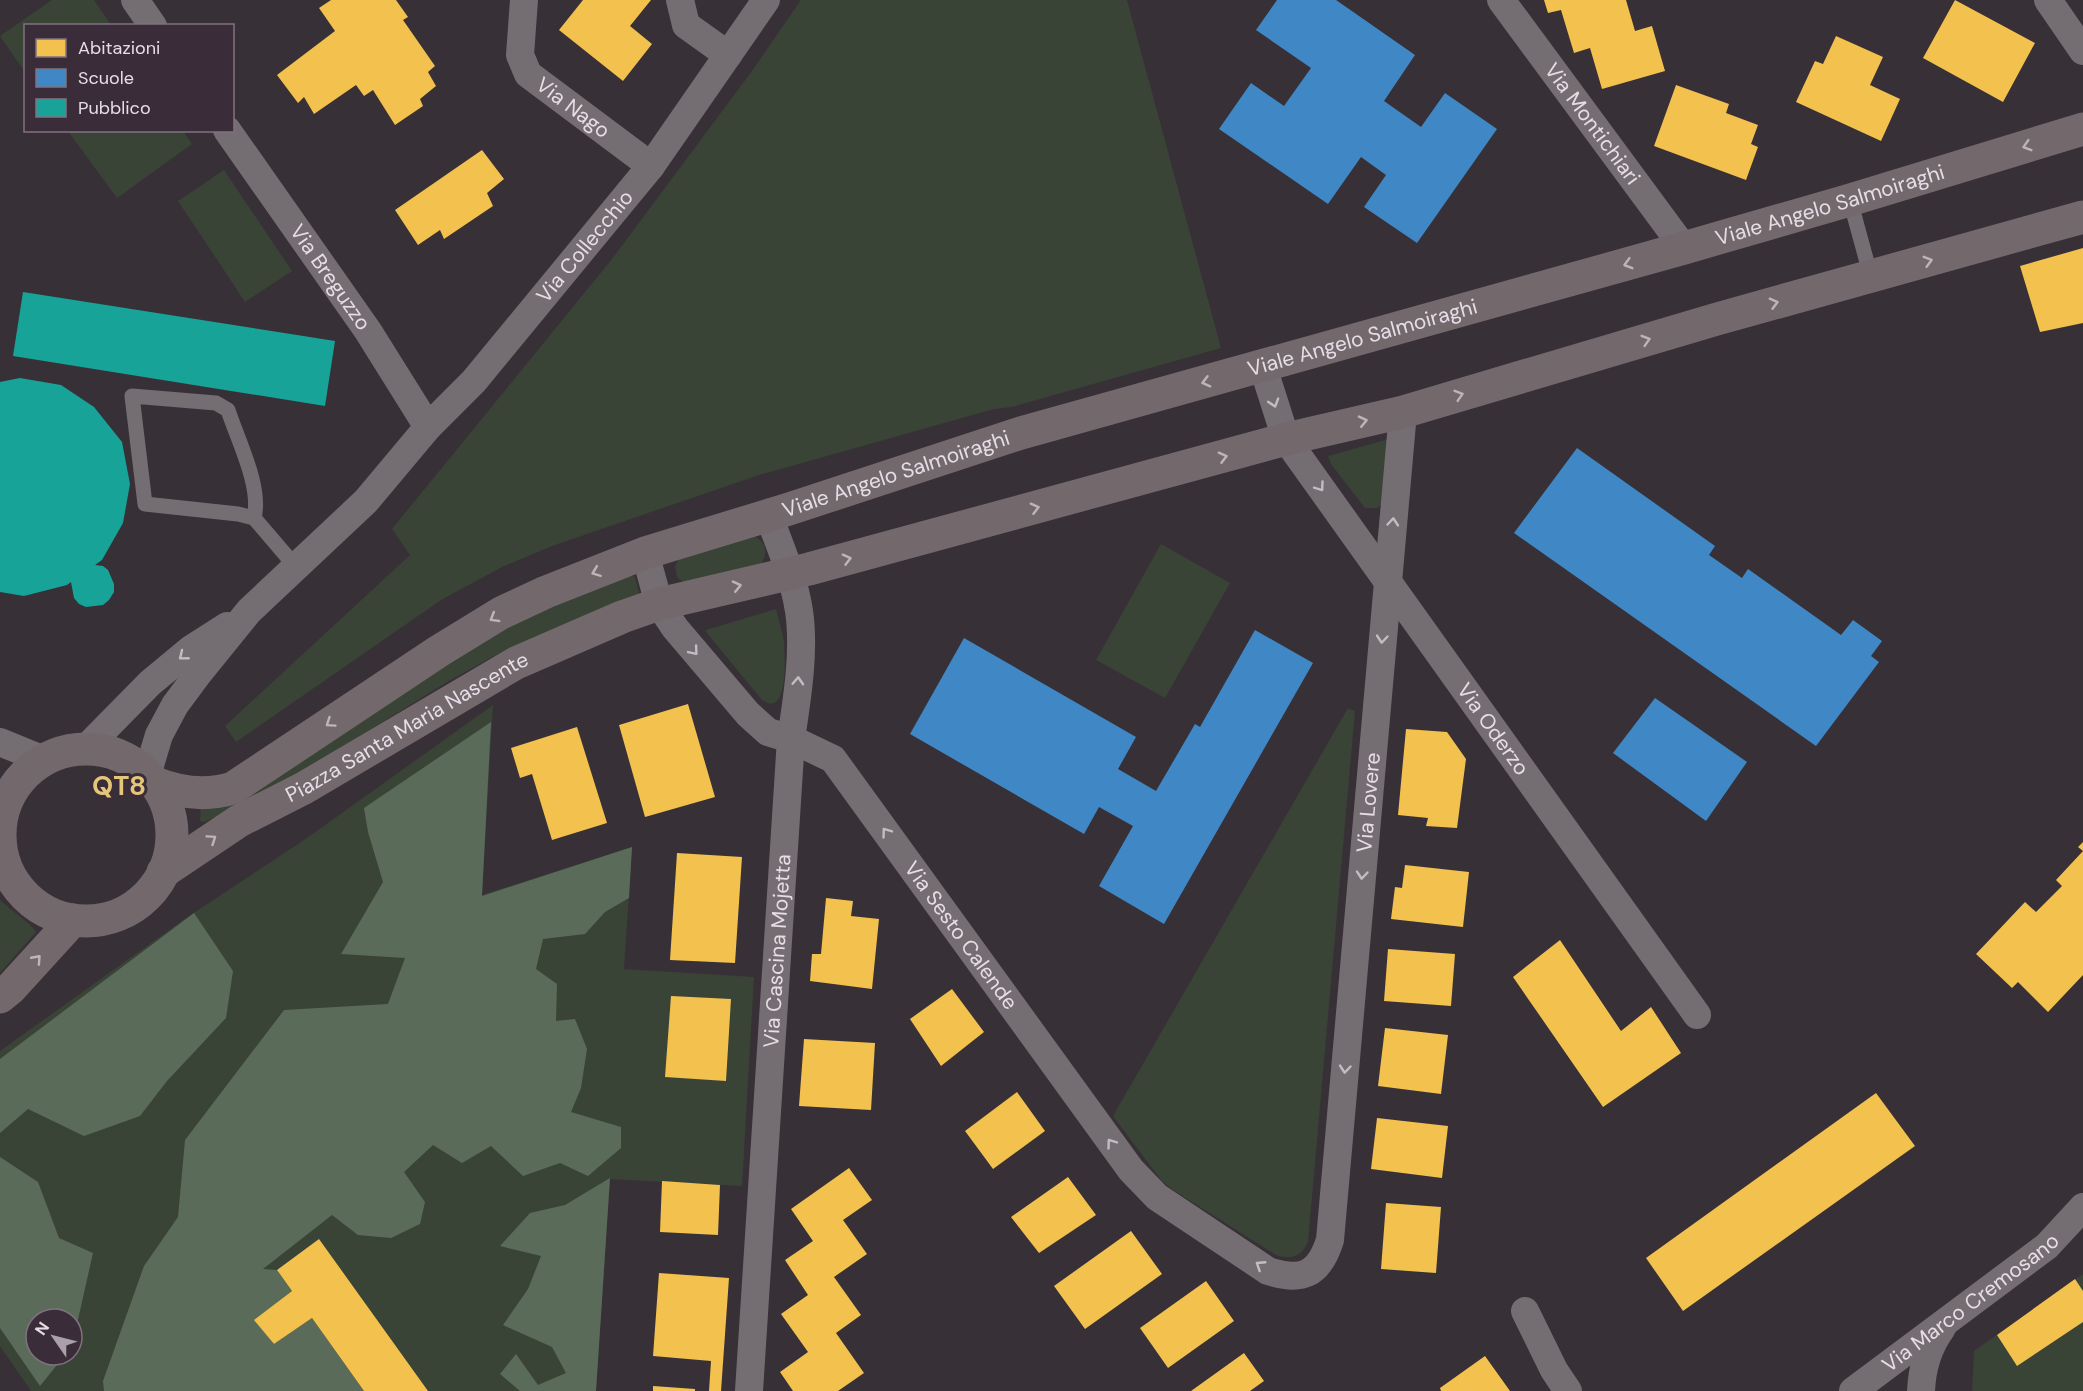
<svg xmlns="http://www.w3.org/2000/svg" width="2083" height="1391" font-family="'DM Sans',sans-serif">
	<rect width="100%" height="100%" fill="#383037"/>
	<!-- green -->
	<path fill="#394437" fill-rule="evenodd" d="M 52,0 L 94,0 L 111,25 L 26,26 L 25,72 L 0,36 Z
		M 801,0 L 1127,0 L 1221,348 L 1012,407 L 994,409 L 759,475 L 552,546 L 502,567 L 441,600 L 236,742 L 225,726 L 410,555 L 392,529 L 612,259 L 752,71 Z
		M 68,131 L 183,131 L 192,144 L 117,198 Z
		M 224,170 L 292,271 L 245,302 L 178,201 Z
		M 1389,439 L 1382,504 L 1377,508 L 1365,508 L 1331,464 L 1328,456 Z
		M 754,536 C 767,543 769,554 760,565 L 685,584 L 677,577 L 675,566 L 680,557 Z
		M 1161,544 L 1230,583 L 1165,698 L 1096,660 Z
		M 629,575 L 635,577 L 640,597 L 505,650 L 447,682 L 255,801 L 204,822 L 200,821 L 201,807 L 501,626 Z
		M 776,609 C 779,620 782,631 784,642 C 785,656 789,719 762,700 L 706,632 L 706,630 Z
		M 493,705 L 482,895 L 632,847 L 624,969 L 754,977 L 742,1186 L 610,1179 L 596,1391 L 428,1391 L 277,1270 L 262,1270 L 158,1391 L 31,1391 L 0,1346 L 0,1051 L 186,918 L 307,838 ZM 36,1319 L 72,1319 L 72,1355 L 36,1355 Z
		M 1348,708 L 1355,711 L 1308,1242 C 1301,1257 1291,1260 1276,1255 L 1173,1190 L 1161,1180 L 1113,1116 Z
		M 0,900 C 8,908 33,925 36,932 L 0,973 Z
		M 2083,1274 L 2083,1391 L 1972,1391 L 1974,1351 Z"/>
	<!-- forest -->
	<path fill="#5b6b5a" d="M 491,722 L 482,896 L 632,847 L 629,898 L 605,912 L 585,934 L 543,939 L 536,969 L 557,984 L 556,1021 L 575,1019 L 587,1049 L 581,1088 L 571,1112 L 621,1127 L 621,1148 L 588,1176 L 560,1163 L 523,1176 L 491,1146 L 462,1163 L 433,1145 L 404,1172 L 425,1202 L 420,1224 L 391,1238 L 358,1235 L 332,1215 L 263,1269 L 277,1270 L 292,1291 L 255,1320 L 274,1344 L 312,1318 L 364,1391 L 104,1391 L 103,1381 L 144,1266 L 178,1217 L 185,1140 L 284,1010 L 388,1004 L 405,958 L 341,954 L 383,882 L 368,832 L 364,808 Z
		M 194,913 L 233,971 L 226,1018 L 167,1081 L 140,1116 L 84,1136 L 28,1109 L 0,1133 L 0,1059 Z
		M 0,1157 L 38,1182 L 59,1238 L 93,1253 L 72,1346 L 72,1319 L 36,1319 L 36,1355 L 65,1355 L 40,1386 L 0,1328 Z
		M 610,1178 L 596,1391 L 520,1391 L 500,1374 L 516,1354 L 538,1385 L 566,1373 L 552,1347 L 503,1325 L 528,1289 L 541,1256 L 500,1246 L 530,1213 L 565,1205 Z"/>
	<!-- homes -->
	<path fill="#f2c14e" d="M 331,0 L 396,0 L 408,17 L 403,20 L 435,66 L 428,72 L 436,86 L 420,99 L 423,106 L 395,125 L 373,90 L 364,96 L 356,85 L 314,114 L 304,97 L 298,103 L 277,75 L 335,31 L 319,8 Z
		M 583,0 L 651,0 L 630,26 L 652,44 L 623,81 L 559,30 Z
		M 1544,0 L 1626,0 L 1635,31 L 1652,26 L 1665,71 L 1602,89 L 1590,48 L 1574,53 L 1561,10 L 1548,13 Z
		M 1955,0 L 2035,43 L 2003,102 L 1923,58 Z
		M 1836,36 L 1883,57 L 1870,85 L 1900,99 L 1881,141 L 1796,102 L 1815,61 L 1823,64 Z
		M 1676,85 L 1729,104 L 1726,113 L 1758,125 L 1751,144 L 1758,147 L 1746,180 L 1654,146 Z
		M 482,150 L 504,179 L 487,193 L 493,206 L 444,239 L 440,230 L 418,245 L 395,210 Z
		M 2083,248 L 2083,323 L 2040,332 L 2020,266 Z
		M 688,704 L 715,797 L 645,817 L 619,725 Z
		M 577,727 L 607,823 L 552,840 L 532,774 L 520,778 L 511,748 Z
		M 1406,729 L 1447,732 L 1466,759 L 1457,828 L 1426,826 L 1428,818 L 1398,815 Z
		M 2083,842 L 2083,975 L 2048,1012 L 2018,982 L 2012,988 L 1976,954 L 2025,902 L 2036,912 L 2062,886 L 2056,880 L 2083,851 L 2078,847 Z
		M 677,853 L 742,857 L 735,963 L 670,960 Z
		M 1405,865 L 1469,872 L 1463,927 L 1391,919 L 1395,887 L 1402,888 Z
		M 826,898 L 853,901 L 851,916 L 879,919 L 872,989 L 810,981 L 812,954 L 821,954 Z
		M 1560,940 L 1621,1031 L 1651,1007 L 1681,1053 L 1603,1107 L 1513,977 Z
		M 1388,949 L 1455,954 L 1451,1006 L 1384,1001 Z
		M 952,989 L 984,1032 L 941,1066 L 910,1019 Z
		M 671,996 L 731,999 L 726,1081 L 665,1077 Z
		M 1385,1028 L 1448,1035 L 1441,1094 L 1378,1086 Z
		M 804,1039 L 875,1043 L 871,1110 L 799,1106 Z
		M 1017,1092 L 1045,1131 L 993,1169 L 965,1131 Z
		M 1876,1093 L 1915,1146 L 1683,1311 L 1646,1258 Z
		M 1377,1118 L 1448,1126 L 1442,1178 L 1371,1169 Z
		M 849,1168 L 872,1200 L 843,1220 L 867,1254 L 834,1277 L 861,1315 L 836,1333 L 864,1373 L 838,1391 L 793,1391 L 780,1372 L 808,1352 L 781,1314 L 808,1295 L 785,1260 L 813,1241 L 791,1209 Z
		M 1068,1177 L 1096,1215 L 1039,1253 L 1011,1217 Z
		M 662,1181 L 720,1185 L 718,1235 L 660,1232 Z
		M 1386,1203 L 1441,1207 L 1436,1273 L 1381,1269 Z
		M 1131,1231 L 1162,1274 L 1085,1329 L 1054,1286 Z
		M 319,1239 L 428,1391 L 364,1391 L 312,1318 L 274,1344 L 254,1320 L 292,1291 L 277,1270 Z
		M 659,1273 L 729,1278 L 721,1391 L 709,1391 L 711,1361 L 653,1356 Z
		M 2075,1279 L 2083,1291 L 2083,1322 L 2017,1366 L 1997,1335 Z
		M 1206,1281 L 1234,1321 L 1168,1368 L 1140,1328 Z
		M 1244,1353 L 1264,1381 L 1250,1391 L 1191,1391 Z
		M 1485,1356 L 1510,1391 L 1441,1391 L 1440,1388 Z
		M 653,1386 L 695,1389 L 695,1391 L 653,1391 Z"/>
	<!-- schools -->
	<path fill="#3f88c5" d="M 1277,0 L 1336,0 L 1415,55 L 1384,101 L 1421,127 L 1445,93 L 1497,129 L 1417,243 L 1364,207 L 1386,175 L 1361,157 L 1328,204 L 1219,129 L 1251,83 L 1284,106 L 1311,68 L 1256,30 Z
		M 1577,448 L 1715,546 L 1709,555 L 1742,578 L 1748,569 L 1841,635 L 1853,620 L 1882,641 L 1871,656 L 1879,662 L 1816,746 L 1514,533 Z
		M 1255,630 L 1313,663 L 1164,924 L 1099,886 L 1133,826 L 1099,807 L 1084,834 L 910,734 L 964,638 L 1136,737 L 1118,769 L 1156,791 L 1195,724 L 1200,727 Z
		M 1655,698 L 1747,762 L 1706,821 L 1613,753 Z"/>
	<!-- public -->
	<path fill="#17a398" d="M 23,292 L 335,341 L 325,406 L 13,356 Z
		M 20,378 L 61,385 L 94,407 L 122,442 L 130,484 L 123,523 L 102,560 L 95,565 L 103,566 L 108,570 L 114,584 L 114,592 L 109,600 L 103,605 L 86,607 L 79,604 L 74,598 L 71,582 L 67,585 L 24,596 L 0,592 L 0,382 Z"/>
	<g fill="none" stroke-linecap="round" stroke-linejoin="round">
		<!-- lane -->
		<path stroke="#746e73" stroke-width="15" d="M 1850,200 L 1871,277
			M 254,518 C 262,487 238,441 228,410 L 216,403 L 132,396 L 145,504 L 238,514 L 254,518 L 296,567"/>
		<!-- street -->
		<g stroke="#746e73" stroke-width="28">
			<path d="M 135,0 L 153,26"/>
			<path id="s1" d="M 524,0 L 520,55 L 528,74 L 651,166"/>
			<path d="M 680,0 L 686,25 L 728,55"/>
			<path id="s2" d="M 1501,0 L 1684,248"/>
			<path d="M 2048,0 L 2083,51"/>
			<path id="s3" d="M 227,130 L 368,331 L 428,427"/>
			<path id="s4" d="M 1263,367 L 1286,439 L 1697,1015"/>
			<path id="s5" d="M 645,553 L 659,604 L 675,628 L 748,714 L 768,732 L 791,739 L 833,759 L 1131,1170 L 1157,1197 L 1268,1271 C 1302,1282 1319,1275 1330,1240 L 1403,412"/>
			<path d="M 0,742 L 44,760"/>
			<path d="M 85,749 L 150,683 L 191,649 L 227,626"/>
			<path id="s6" d="M 147,775 L 159,735 L 175,705 L 198,674 L 249,611 L 366,501 L 428,427 L 474,381 L 651,166 L 766,0"/>
			<path d="M 1525,1311 L 1554,1370 L 1568,1391"/>
			<path id="s7" d="M 749,1391 L 791,739 C 797,699 805,651 799,611 C 794,578 780,546 768,514"/>
			<path id="s8" d="M 1853,1391 L 2047,1246 L 2083,1207"/>
			<path d="M 1921,1391 C 1922,1368 1928,1347 1942,1328"/>
		</g>
		<!-- secondary -->
		<g stroke="#73696d" stroke-width="33">
			<circle cx="86" cy="835" r="86"/>
			<path id="s9" d="M 155,783 C 180,793 207,796 233,788 L 439,651 L 501,613 L 546,592 L 645,553 L 789,509 L 1021,433 L 1684,248 L 1850,200 L 2083,129"/>
			<path id="s10" d="M 163,872 L 239,821 L 304,788 L 516,663 L 622,617 L 659,604 L 809,569 L 1286,439 L 1403,412 L 1717,319 L 2083,217"/>
			<path d="M 0,997 L 11,988 L 73,920"/>
		</g>
	</g>
	<!-- one-way arrows -->
	<defs><path id="oneway-chevron" d="M-2-3.5L2.5 0L-2 3.5" fill="none" stroke-width="1.6" stroke-linecap="round" stroke-linejoin="round" transform="scale(1.5)"/></defs>
	<g stroke="#beb4bc">
		<use href="#oneway-chevron" transform="translate(2027 146) rotate(163)"/>
		<use href="#oneway-chevron" transform="translate(1928 261) rotate(-16)"/>
		<use href="#oneway-chevron" transform="translate(1628 264) rotate(164)"/>
		<use href="#oneway-chevron" transform="translate(1774 303) rotate(-15)"/>
		<use href="#oneway-chevron" transform="translate(1646 340) rotate(-17)"/>
		<use href="#oneway-chevron" transform="translate(1206 382) rotate(165)"/>
		<use href="#oneway-chevron" transform="translate(1459 395) rotate(-17)"/>
		<use href="#oneway-chevron" transform="translate(1363 421) rotate(-13)"/>
		<use href="#oneway-chevron" transform="translate(1223 457) rotate(-15)"/>
		<use href="#oneway-chevron" transform="translate(1035 508) rotate(-15)"/>
		<use href="#oneway-chevron" transform="translate(847 559) rotate(-15)"/>
		<use href="#oneway-chevron" transform="translate(596 572) rotate(159)"/>
		<use href="#oneway-chevron" transform="translate(737 586) rotate(-13)"/>
		<use href="#oneway-chevron" transform="translate(494 618) rotate(149)"/>
		<use href="#oneway-chevron" transform="translate(330 723) rotate(146)"/>
		<use href="#oneway-chevron" transform="translate(212 839) rotate(-34)"/>
		<use href="#oneway-chevron" transform="translate(37 959) rotate(-48)"/>
	</g>
	<g stroke="#c4bcc4">
		<use href="#oneway-chevron" transform="translate(1274 403) rotate(73)"/>
		<use href="#oneway-chevron" transform="translate(1320 487) rotate(54)"/>
		<use href="#oneway-chevron" transform="translate(1393 522) rotate(-85)"/>
		<use href="#oneway-chevron" transform="translate(1382 639) rotate(95)"/>
		<use href="#oneway-chevron" transform="translate(694 651) rotate(50)"/>
		<use href="#oneway-chevron" transform="translate(183 656) rotate(141)"/>
		<use href="#oneway-chevron" transform="translate(798 681) rotate(-87)"/>
		<use href="#oneway-chevron" transform="translate(886 832) rotate(-126)"/>
		<use href="#oneway-chevron" transform="translate(1362 875) rotate(95)"/>
		<use href="#oneway-chevron" transform="translate(1345 1069) rotate(95)"/>
		<use href="#oneway-chevron" transform="translate(1111 1143) rotate(-126)"/>
		<use href="#oneway-chevron" transform="translate(1260 1265) rotate(-147)"/>
	</g>
	<g text-anchor="middle" dominant-baseline="central" stroke-width="6" stroke-linejoin="round" paint-order="stroke">
		<!-- street labels -->
		<g font-size="21" fill="#e7dde6" stroke="#3b2c3a">
			<text stroke="none"><textPath href="#s1" startOffset="132">Via Nago</textPath></text>
			<text stroke="none"><textPath href="#s2" startOffset="154">Via Montichiari</textPath></text>
			<text stroke="none"><textPath href="#s9" startOffset="1791">Viale Angelo Salmoiraghi</textPath></text>
			<text stroke="none"><textPath href="#s6" startOffset="692">Via Collecchio</textPath></text>
			<text stroke="none"><textPath href="#s3" startOffset="180">Via Breguzzo</textPath></text>
			<text stroke="none"><textPath href="#s9" startOffset="1305">Viale Angelo Salmoiraghi</textPath></text>
			<text stroke="none"><textPath href="#s9" startOffset="819">Viale Angelo Salmoiraghi</textPath></text>
			<text stroke="none"><textPath href="#s10" startOffset="284">Piazza Santa Maria Nascente</textPath></text>
			<text stroke="none"><textPath href="#s4" startOffset="432">Via Oderzo</textPath></text>
			<text stroke="none"><textPath href="#s5" startOffset="1491">Via Lovere</textPath></text>
			<text stroke="none"><textPath href="#s5" startOffset="510">Via Sesto Calende</textPath></text>
			<text stroke="none"><textPath href="#s7" startOffset="441">Via Cascina Mojetta</textPath></text>
			<text stroke="none"><textPath href="#s8" startOffset="147">Via Marco Cremosano</textPath></text>
		</g>
		<!-- district labels -->
		<g font-size="27" font-weight="bold" fill="#e4c67b" stroke="#3b2c3a">
			<text x="119" y="785">QT8</text>
		</g>
	</g>
	<!-- legend -->
	<rect x="24" y="24" width="210" height="108" fill="#3b2c3a" stroke="#80737f" stroke-width="1.5"/>
	<rect x="36" y="39" width="30" height="18" fill="#f2c14e" stroke="#80737f" stroke-width="1.5"/>
	<text x="78" y="54" font-size="18" fill="#e7dde6">Abitazioni</text>
	<rect x="36" y="69" width="30" height="18" fill="#3f88c5" stroke="#80737f" stroke-width="1.5"/>
	<text x="78" y="84" font-size="18" fill="#e7dde6">Scuole</text>
	<rect x="36" y="99" width="30" height="18" fill="#17a398" stroke="#80737f" stroke-width="1.5"/>
	<text x="78" y="114" font-size="18" fill="#e7dde6">Pubblico</text>
	<!-- north arrow -->
	<g transform="translate(54 1337) rotate(305)"><circle r="28" fill="#3b2c3a" stroke="#80737f" stroke-width="1.5"/>
	<path d="M0-4.5L10 22L0 15L-10 22Z" fill="#aaa0a9"/>
	<text y="-9" font-size="16" font-weight="bold" text-anchor="middle" fill="#e7dde6">N</text>
	</g>
</svg>
